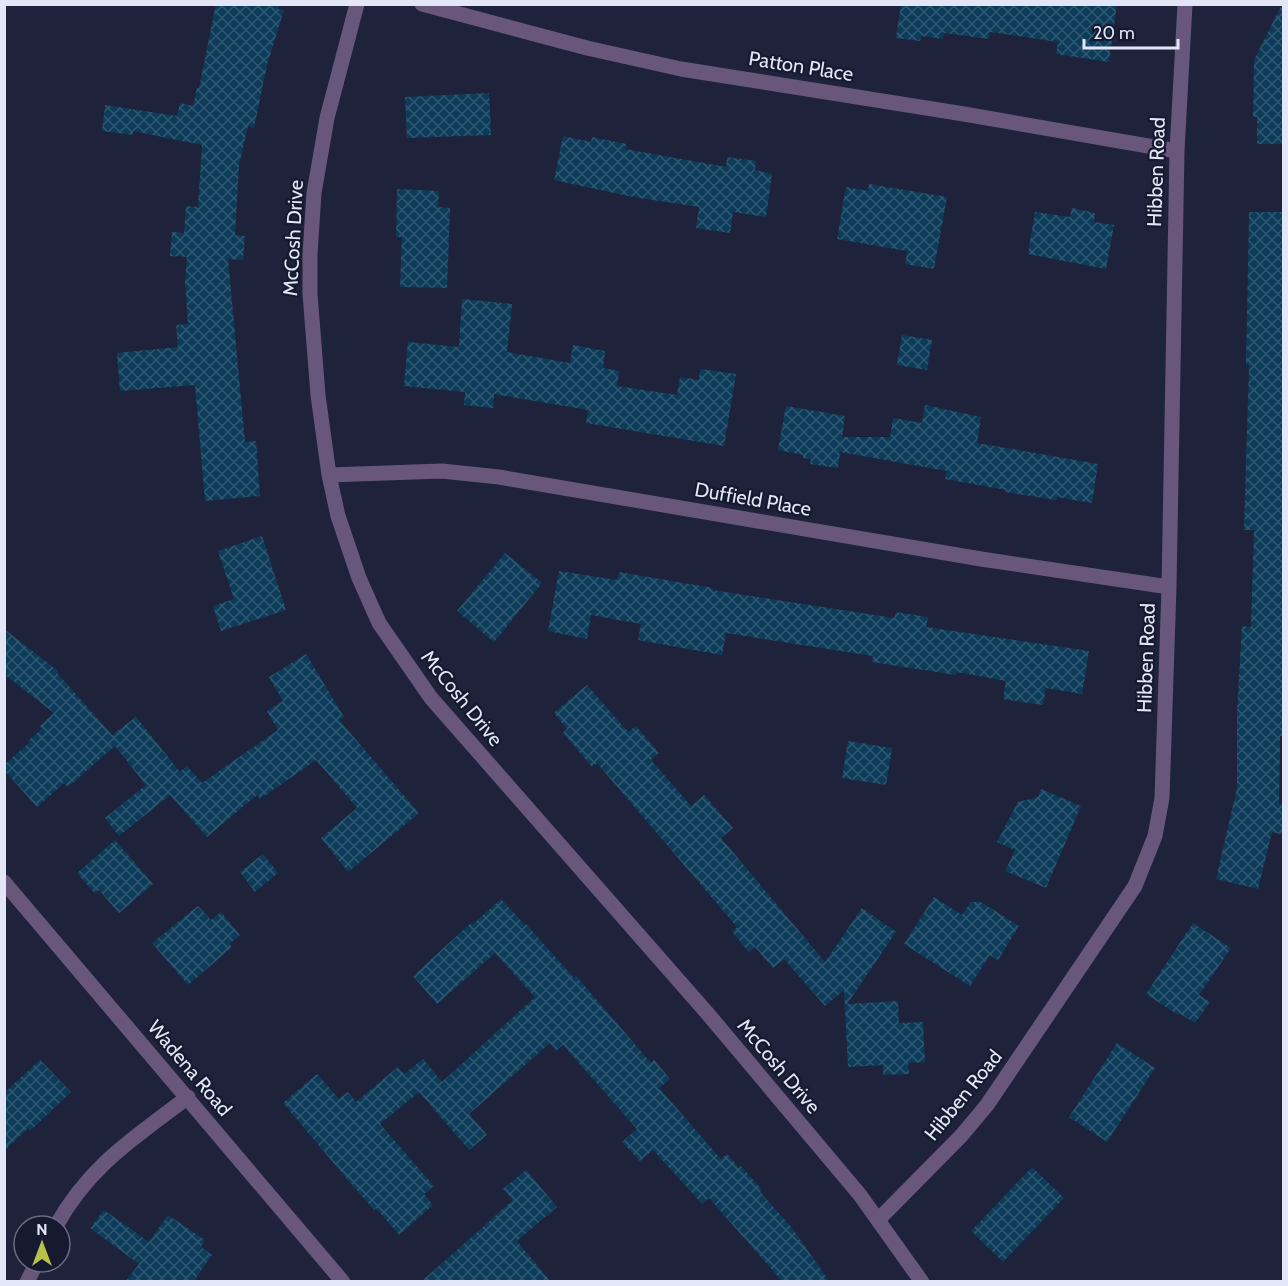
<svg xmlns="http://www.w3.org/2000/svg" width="1288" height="1286" font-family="Cabin,sans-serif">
	<defs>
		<pattern id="building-cross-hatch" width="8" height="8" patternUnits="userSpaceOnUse" patternTransform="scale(1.5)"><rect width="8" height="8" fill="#0d3c5a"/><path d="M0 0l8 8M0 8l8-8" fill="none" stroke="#305872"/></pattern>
	</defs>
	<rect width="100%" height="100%" fill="#1e233b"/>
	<!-- building -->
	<path fill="url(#building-cross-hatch)" d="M 216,4 L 280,4 L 278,9 L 284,10 L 267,65 L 254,128 L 248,126 L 239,165 L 235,235 L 245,236 L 243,260 L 228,259 L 245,442 L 256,441 L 260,496 L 205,501 L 195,385 L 120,391 L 117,353 L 178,347 L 176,325 L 188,324 L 185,282 L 187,257 L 170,256 L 172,232 L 184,233 L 186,206 L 198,207 L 202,145 L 133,131 L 133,135 L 102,131 L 105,105 L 177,116 L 180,103 L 193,106 L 197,88 L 199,88 Z
		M 901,4 L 1117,4 L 1109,62 L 1056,54 L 1058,42 L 990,32 L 989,39 L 944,33 L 943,39 L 921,36 L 920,41 L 896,38 Z
		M 1282,4 L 1284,144 L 1257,144 L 1257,117 L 1253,117 L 1254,60 Z
		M 489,93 L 491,135 L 407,138 L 405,97 Z
		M 563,136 L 591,142 L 592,137 L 626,144 L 625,149 L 726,167 L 727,157 L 756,161 L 755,170 L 772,174 L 766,217 L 733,212 L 730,233 L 696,228 L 699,207 L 633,197 L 554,180 Z
		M 869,184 L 947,197 L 934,269 L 905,264 L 907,251 L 837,239 L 846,187 L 868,191 Z
		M 397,189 L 439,191 L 438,207 L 450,208 L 447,288 L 400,287 L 402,237 L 396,237 Z
		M 1072,208 L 1095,213 L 1094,222 L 1114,225 L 1106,269 L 1028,254 L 1035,212 L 1070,217 Z
		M 1249,212 L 1284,212 L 1284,736 L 1280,736 L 1279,804 L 1284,805 L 1284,835 L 1272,832 L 1258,889 L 1216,879 L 1237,788 L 1237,713 L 1242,626 L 1251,627 L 1254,530 L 1244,530 L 1249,365 L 1246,365 Z
		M 462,299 L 512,304 L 507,352 L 570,363 L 573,345 L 605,351 L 603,368 L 619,371 L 617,386 L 677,395 L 680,377 L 699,380 L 700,369 L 736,374 L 724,446 L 586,423 L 588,410 L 494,394 L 493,408 L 464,405 L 465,392 L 404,386 L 408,342 L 459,347 Z
		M 902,335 L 932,340 L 927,370 L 897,365 Z
		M 925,405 L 981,417 L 977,443 L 1098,464 L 1092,503 L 1057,497 L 1056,500 L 1005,492 L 1006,490 L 945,479 L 947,471 L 840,452 L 838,468 L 810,464 L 811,459 L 803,458 L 803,455 L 778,450 L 786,406 L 845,416 L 842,437 L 890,437 L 893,418 L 922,423 Z
		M 262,536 L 286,610 L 221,631 L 213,606 L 234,599 L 218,551 Z
		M 505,553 L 542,583 L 494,642 L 457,611 Z
		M 559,571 L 617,580 L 619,572 L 713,588 L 712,590 L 894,618 L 896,612 L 928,617 L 926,627 L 1089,651 L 1082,694 L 1046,688 L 1043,705 L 1003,699 L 1006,681 L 957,672 L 956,675 L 872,662 L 873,656 L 726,633 L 722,655 L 638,640 L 641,624 L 591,615 L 587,639 L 548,631 Z
		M 4,629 L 58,671 L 57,673 L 112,735 L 136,717 L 180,772 L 187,766 L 202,783 L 278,730 L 267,711 L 283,701 L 269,677 L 306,654 L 344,717 L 339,720 L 419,813 L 348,872 L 321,838 L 357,808 L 316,760 L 260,799 L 257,795 L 207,837 L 170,795 L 119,836 L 105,818 L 146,785 L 115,746 L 68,787 L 64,783 L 37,807 L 4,770 L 4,765 L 29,743 L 28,741 L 42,729 L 40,726 L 54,713 L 4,674 Z
		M 587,685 L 628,732 L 636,726 L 659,753 L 651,760 L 691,806 L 704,795 L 733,828 L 721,838 L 825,962 L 862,908 L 896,932 L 847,1004 L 898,1001 L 899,1023 L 923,1022 L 925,1062 L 908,1063 L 909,1074 L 883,1075 L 883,1065 L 848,1067 L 844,990 L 825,1006 L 784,959 L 773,968 L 755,947 L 749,952 L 732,932 L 737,927 L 597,763 L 592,767 L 563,733 L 567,729 L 554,713 Z
		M 848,741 L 892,748 L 886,785 L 842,778 Z
		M 1041,789 L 1081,806 L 1046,888 L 1005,871 L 1015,850 L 997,842 L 1018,802 L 1038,797 Z
		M 115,840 L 153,884 L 119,913 L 99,890 L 95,894 L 77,873 Z
		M 263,854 L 278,873 L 255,892 L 240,872 Z
		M 934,897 L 962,915 L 971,902 L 981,902 L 1019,926 L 998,960 L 990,955 L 970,986 L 904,944 Z
		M 501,899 L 525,925 L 526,924 L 574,978 L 576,976 L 651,1063 L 654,1060 L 670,1079 L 659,1088 L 721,1159 L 727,1154 L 739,1168 L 741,1166 L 762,1190 L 760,1192 L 793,1229 L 829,1281 L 782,1281 L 709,1198 L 702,1204 L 653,1150 L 640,1161 L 622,1142 L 637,1129 L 563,1045 L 556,1051 L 550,1043 L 469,1114 L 487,1135 L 469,1150 L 419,1092 L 380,1124 L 434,1186 L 424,1194 L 433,1205 L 399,1235 L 376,1208 L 374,1210 L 359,1193 L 283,1103 L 317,1074 L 339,1099 L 348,1092 L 356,1102 L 398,1067 L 418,1090 L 404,1074 L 423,1059 L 442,1082 L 535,997 L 495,953 L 437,1004 L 413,976 L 472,922 L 473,924 Z
		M 198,906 L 211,920 L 221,912 L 240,935 L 229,944 L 232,947 L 188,985 L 152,943 Z
		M 1193,923 L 1231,948 L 1199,995 L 1210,1002 L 1195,1023 L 1179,1013 L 1178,1015 L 1146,994 Z
		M 1117,1043 L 1155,1068 L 1107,1142 L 1069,1117 Z
		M 40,1060 L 71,1092 L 30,1131 L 28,1128 L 4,1151 L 4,1093 Z
		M 1032,1167 L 1064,1198 L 1003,1262 L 971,1231 Z
		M 526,1170 L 557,1207 L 517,1241 L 550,1281 L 422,1281 L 513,1200 L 503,1189 Z
		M 104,1210 L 149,1242 L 168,1215 L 205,1240 L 201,1247 L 212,1255 L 194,1281 L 126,1281 L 139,1264 L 90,1228 Z"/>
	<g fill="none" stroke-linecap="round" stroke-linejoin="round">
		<!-- street -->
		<path stroke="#68577b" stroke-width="15" d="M 357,4 L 327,118 L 314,193 L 310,254 L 310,294 L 318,395 L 329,475 L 338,516 L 359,578 L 379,623 L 431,698 L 708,1014 L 860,1195 L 922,1282
			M 422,4 L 587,48 L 681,69 L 964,114 L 1177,151
			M 329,475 L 442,471 L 499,477 L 981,559 L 1169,587
			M 4,882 L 343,1282
			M 879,1219 L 961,1136 L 987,1105 L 1135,886 L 1155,836 L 1162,798 L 1169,587 L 1177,151 L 1185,4
			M 56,1226 C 90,1165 134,1138 188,1097
			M 27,1282 L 37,1262"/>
	</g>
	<g text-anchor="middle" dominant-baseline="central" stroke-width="4.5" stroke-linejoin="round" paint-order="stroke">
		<!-- street labels -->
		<g font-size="20" fill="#e2e6f6" stroke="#151a31">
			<text transform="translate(801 66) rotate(9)">Patton Place</text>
			<text transform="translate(1156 172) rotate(-88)">Hibben Road</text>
			<text transform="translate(293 238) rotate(-87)">McCosh Drive</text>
			<text transform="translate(753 499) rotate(10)">Duffield Place</text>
			<text transform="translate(1146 658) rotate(-88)">Hibben Road</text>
			<text transform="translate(462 698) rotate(51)">McCosh Drive</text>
			<text transform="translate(779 1066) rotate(50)">McCosh Drive</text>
			<text transform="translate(190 1068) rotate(50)">Wadena Road</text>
			<text transform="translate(963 1095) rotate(-51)">Hibben Road</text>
		</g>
	</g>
	<!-- border -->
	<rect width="1288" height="1286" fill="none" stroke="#e2e6f6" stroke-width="12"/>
	<!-- north arrow -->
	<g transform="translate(42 1244)"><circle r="28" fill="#151a31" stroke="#676c80" stroke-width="1.5"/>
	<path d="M0-4.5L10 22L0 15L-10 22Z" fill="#b7c147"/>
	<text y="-9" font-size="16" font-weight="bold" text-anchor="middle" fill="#e2e6f6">N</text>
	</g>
	<!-- scale -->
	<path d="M1084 39v9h94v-9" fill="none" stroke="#e2e6f6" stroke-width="3"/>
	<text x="1093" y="39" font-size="18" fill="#e2e6f6" stroke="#151a31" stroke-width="4.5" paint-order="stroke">20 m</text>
</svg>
